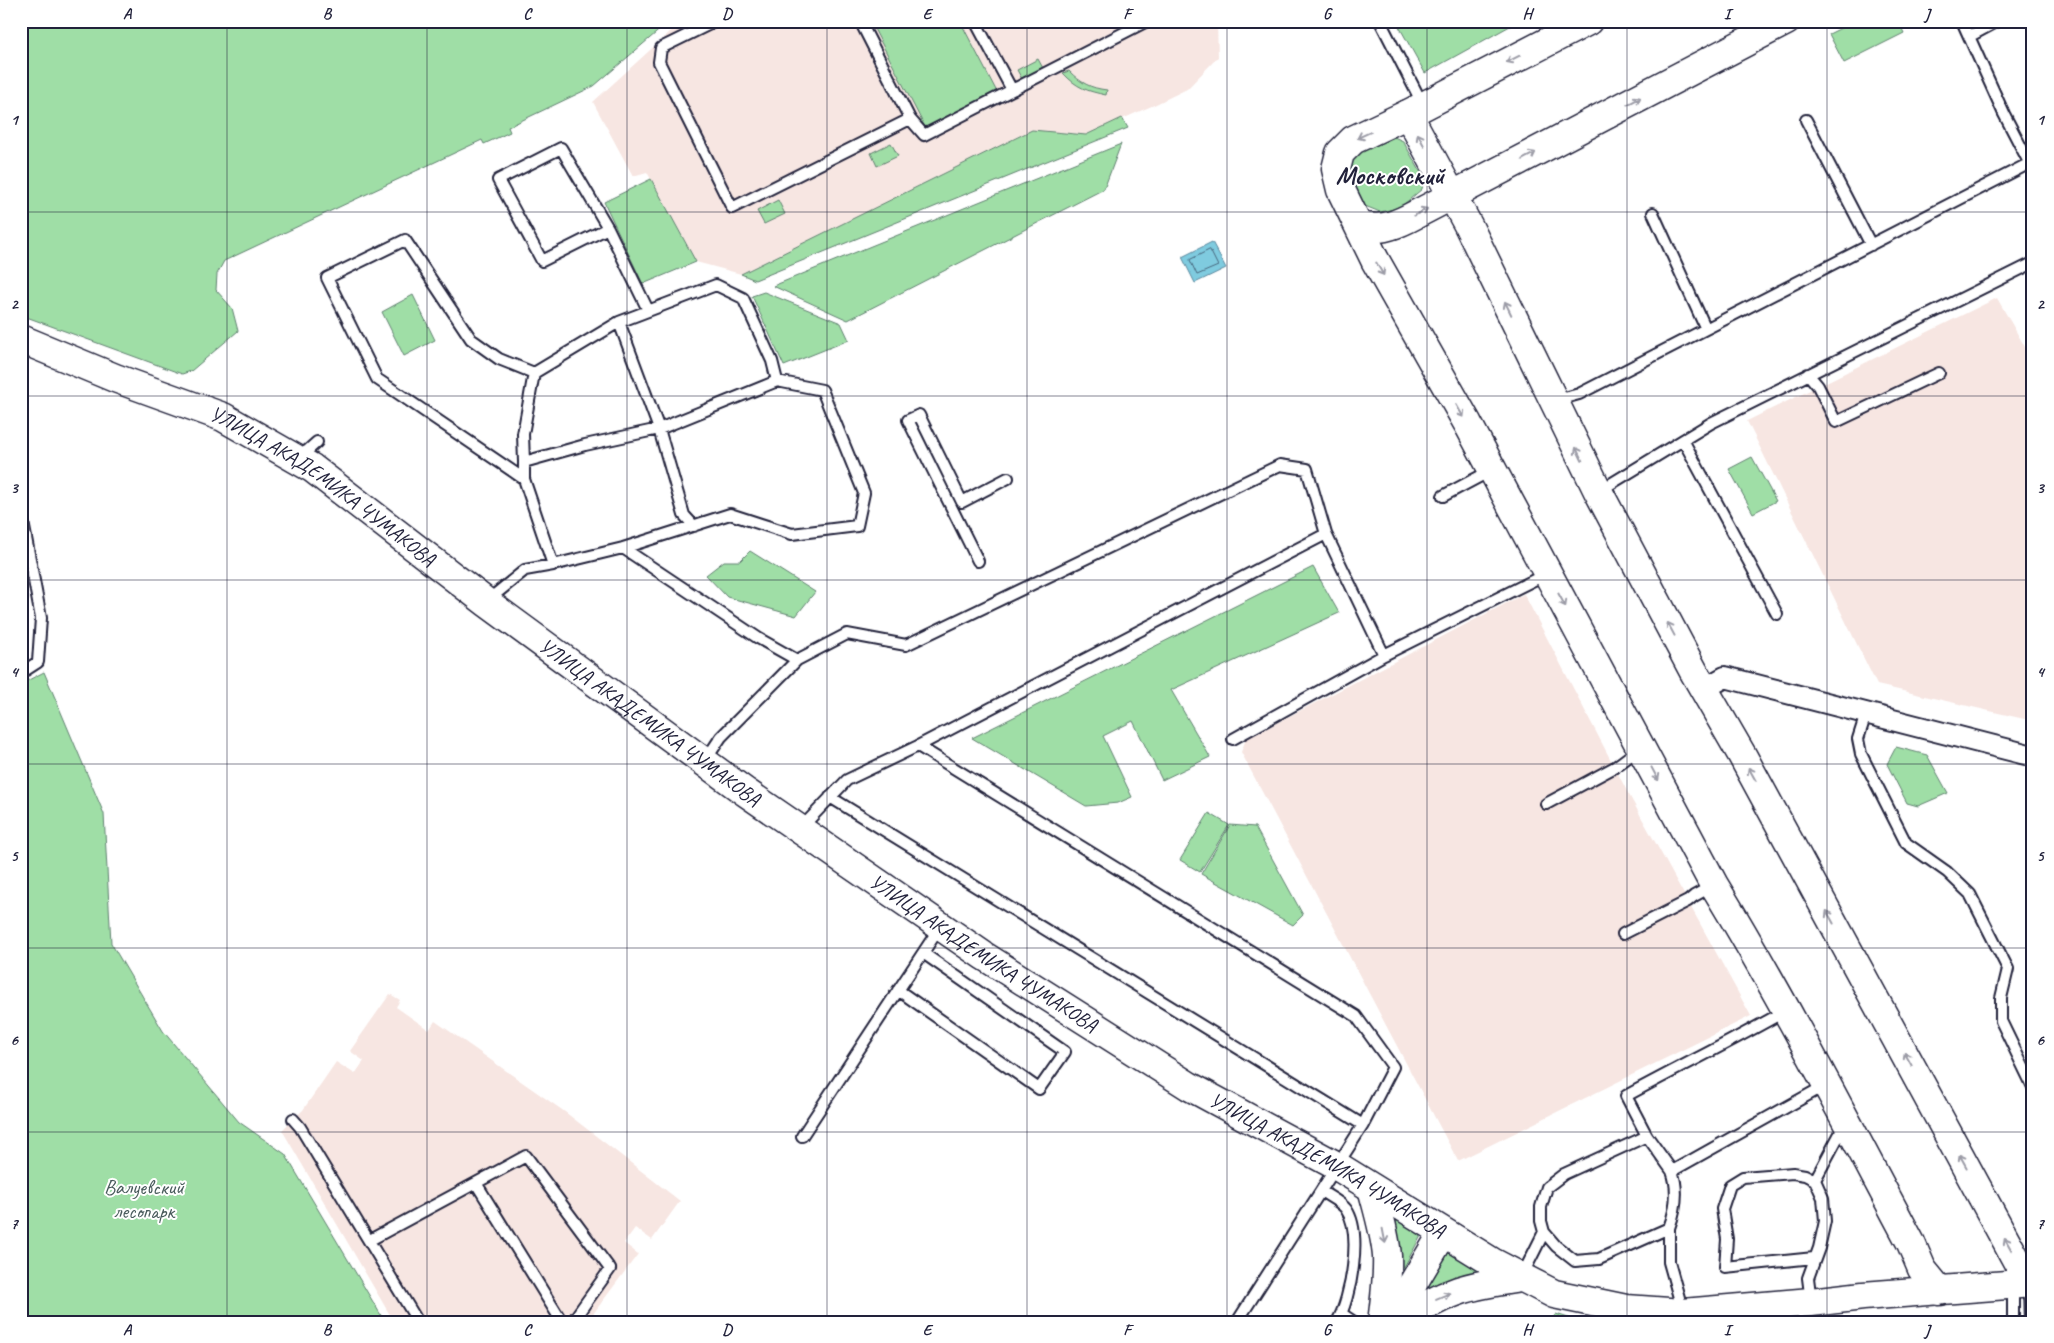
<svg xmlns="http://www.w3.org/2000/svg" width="2054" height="1343" font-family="Caveat,sans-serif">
	<rect width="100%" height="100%" fill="#fff"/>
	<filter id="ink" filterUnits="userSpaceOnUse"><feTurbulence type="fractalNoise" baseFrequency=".02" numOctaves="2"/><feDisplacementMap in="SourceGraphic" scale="10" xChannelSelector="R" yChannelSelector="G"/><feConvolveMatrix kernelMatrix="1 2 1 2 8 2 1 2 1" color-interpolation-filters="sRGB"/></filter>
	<g filter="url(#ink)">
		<!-- built -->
		<path fill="#f7e6e2" d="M 682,21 L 1217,21 L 1218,57 L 1187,89 L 1154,105 L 1086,135 L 1032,130 L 741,274 L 696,262 L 647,172 L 633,176 L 593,102 Z
			M 1997,298 L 2033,361 L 2033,721 L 1877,685 L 1747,421 Z
			M 1524,594 L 1628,793 L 1751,1016 L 1458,1161 L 1241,752 L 1246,739 Z
			M 390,994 L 400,1000 L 396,1007 L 429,1030 L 435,1021 L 565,1112 L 680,1201 L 652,1240 L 635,1228 L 624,1243 L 638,1254 L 587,1322 L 394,1322 L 282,1130 L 303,1110 L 336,1062 L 355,1074 L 364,1061 L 350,1051 Z"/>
		<!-- green -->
		<path fill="#9fdea6" stroke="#608070" d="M 21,21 L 670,21 L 594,86 L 508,127 L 510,132 L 484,144 L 482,140 L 224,261 L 217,274 L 216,290 L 232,308 L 238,331 L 191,371 L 182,374 L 21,315 Z
			M 870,21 L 960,21 L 998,94 L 926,129 Z
			M 1396,21 L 1519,21 L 1425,73 Z
			M 1855,21 L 1898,21 L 1904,33 L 1844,63 L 1829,34 Z
			M 1038,59 L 1044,70 L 1023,81 L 1017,70 Z
			M 1069,71 C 1081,83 1090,88 1107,90 L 1106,95 C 1087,91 1077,88 1063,73 Z
			M 1122,118 L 1128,128 L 755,280 L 741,274 L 1032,130 L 1086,135 Z
			M 1394,137 L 1403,141 L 1424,178 L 1422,189 L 1403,205 L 1394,209 L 1380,212 L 1365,206 C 1357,189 1347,174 1354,155 L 1375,143 Z
			M 891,143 L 898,156 L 877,166 L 871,153 Z
			M 1121,144 L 1104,189 L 848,320 L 773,286 Z
			M 651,179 L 696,262 L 643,284 L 604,202 Z
			M 778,200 L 785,214 L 764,224 L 757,211 Z
			M 764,292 L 841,323 L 849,340 L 784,366 L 752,296 Z
			M 413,295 L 435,340 L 404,356 L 382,312 Z
			M 1752,457 L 1776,501 L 1753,513 L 1729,469 Z
			M 750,551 L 815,592 L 796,616 L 727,597 L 706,575 L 724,561 L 740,561 Z
			M 1313,567 L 1339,613 L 1171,690 L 1210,757 L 1162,780 L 1133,721 L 1103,736 L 1132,797 L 1118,803 L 1086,806 L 972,738 Z
			M 44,672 L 104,814 L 111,943 L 163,1031 L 239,1122 L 285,1154 L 385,1322 L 21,1322 L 21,684 Z
			M 1896,747 L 1927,755 L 1948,793 L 1918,806 L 1907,803 L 1887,764 Z
			M 1209,813 L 1229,825 L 1200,872 L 1180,860 Z
			M 1230,825 L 1255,827 L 1303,915 L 1293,925 L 1201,874 Z
			M 1392,1217 L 1422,1234 L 1397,1280 Z
			M 1449,1250 L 1488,1272 L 1426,1288 Z
			M 1556,1314 L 1581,1322 L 1549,1322 Z"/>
		<!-- water -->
		<path fill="#7fcbdf" stroke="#5a879d" d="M 1212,242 L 1226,268 L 1195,283 L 1182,257 Z"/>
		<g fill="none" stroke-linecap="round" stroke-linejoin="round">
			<!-- shore -->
			<path stroke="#47667d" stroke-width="1" d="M 1210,250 L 1218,266 L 1197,275 L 1190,260 Z"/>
			<defs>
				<path id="lane" d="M 716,21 L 661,48 L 659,62 L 732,208 L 910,119 L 924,135 L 1147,21
					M 860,21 L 910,119
					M 975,21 L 1012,90
					M 1380,21 L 1423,105
					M 1962,21 L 2004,114 L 2033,170
					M 1970,36 L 1998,21
					M 1806,120 L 1871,245
					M 1653,213 L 1706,329
					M 608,228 L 561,148 L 498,180 L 542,261 L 608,228 L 648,310
					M 1808,374 L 1818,386 L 1836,422 L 1939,373
					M 1554,401 L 1579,394 L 2030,163
					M 1683,440 L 1777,614
					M 298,459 L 317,442
					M 524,462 L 523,434 L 534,373 L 619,322
					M 524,479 L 377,379 L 327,278 L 405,240 L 471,339 L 499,359 L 534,373
					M 1599,491 L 1711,423 L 2033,263
					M 1443,496 L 1492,470
					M 21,511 L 41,618 L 38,662 L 21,673
					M 623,548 L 758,638 L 797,660
					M 978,561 L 908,420 L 919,415 L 962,502 L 1008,478
					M 553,565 L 524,479 L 524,462 L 585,445 L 659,429 L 619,322 L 716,285 L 743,298 L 772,361 L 777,381
					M 487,601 L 525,570 L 553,565 L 623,548 L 730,514 L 792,534 L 857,526 L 864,493 L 822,390 L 777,381 L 659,429 L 684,515 L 694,526
					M 1866,714 L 1858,739 L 1861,754 L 1906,843 L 1947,872 L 1970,894 L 2008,969 L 2001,998 L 2001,1021 L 2033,1087
					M 1233,739 L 1384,655
					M 918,746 L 1356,1016 L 1393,1067 L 1363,1125 L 1237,1322
					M 705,761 L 721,737 L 797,660 L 847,634 L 906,645 L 1280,465 L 1307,469 L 1326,534 L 1384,655 L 1546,574
					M 830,797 L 1363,1125
					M 1546,804 L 1615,767 L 1639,749
					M 801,828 L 847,780 L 918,746 L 1326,534
					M 1623,934 L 1688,901 L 1694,896 L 1714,885
					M 898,990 L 1039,1089 L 1065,1052 L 923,953
					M 293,1119 L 300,1127 L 418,1322
					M 802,1136 L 940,927
					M 1647,1136 L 1626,1096 C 1679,1067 1733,1041 1785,1011
					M 1672,1171 L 1647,1136 L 1564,1174 L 1547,1187 L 1541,1207 L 1541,1221 L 1544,1232 L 1556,1246 L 1575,1261 L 1599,1259 L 1669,1228 C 1676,1209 1679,1190 1672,1171 L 1826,1085
					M 1815,1180 L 1844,1126
					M 476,1183 L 562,1322
					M 1321,1191 C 1328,1196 1341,1202 1346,1209 C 1363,1233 1351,1298 1337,1322
					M 1669,1228 L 1669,1262 L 1683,1312
					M 370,1240 L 526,1156 L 610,1269 L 572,1322
					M 1522,1276 L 1544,1232
					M 2029,1285 L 2030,1322
					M 2013,1286 L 2013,1322
					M 1811,1301 L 1808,1278 L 1819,1248 L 1825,1221 L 1823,1198 L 1815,1180 L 1805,1175 L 1793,1173 L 1743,1177 L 1730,1185 L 1722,1209 L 1727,1239 L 1725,1267 L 1814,1258
					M 1342,1314 L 1354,1322"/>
				<path id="street" d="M 1704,689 L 1725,677 L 2033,756"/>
				<g id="secondary">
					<path d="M 1588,21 L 1408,114 L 1353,140 L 1340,153 L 1336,169 L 1341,190 L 1375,260 L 1468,424 L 1714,885 C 1785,1002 1847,1123 1911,1243 L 1922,1269 L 1940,1291"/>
					<path d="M 1408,114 L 1468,225 L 1598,491 L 1694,672 L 1742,755 L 2029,1283"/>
					<path d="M 1359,225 C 1378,231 1391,227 1409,218 L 1786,21"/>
					<path id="s1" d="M 21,339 L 115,378 L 223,417 L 312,468 L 486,602 L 744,791 L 984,956 L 1189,1086 L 1337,1166 L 1492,1262 L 1554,1294 L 1626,1309 L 1683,1313 L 1811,1302 L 1863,1296 L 2033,1283"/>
					<path d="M 1372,1188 C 1378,1211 1385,1233 1387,1256 C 1388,1278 1385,1300 1382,1322"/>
					<path d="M 1390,1322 L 1443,1233"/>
					<path d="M 1402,1322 C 1442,1291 1472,1285 1521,1278"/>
				</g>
			</defs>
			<!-- lane casing -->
			<use href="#lane" stroke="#22223b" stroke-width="14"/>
			<!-- street casing -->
			<use href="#street" stroke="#22223b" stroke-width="24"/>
			<!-- secondary casing -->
			<use href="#secondary" stroke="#22223b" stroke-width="31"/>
			<!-- lane -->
			<use href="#lane" stroke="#fff" stroke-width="10"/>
			<!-- street -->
			<use href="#street" stroke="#fff" stroke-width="20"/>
			<!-- secondary -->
			<use href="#secondary" stroke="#fff" stroke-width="28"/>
		</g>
		<!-- one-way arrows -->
		<defs><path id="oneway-shaft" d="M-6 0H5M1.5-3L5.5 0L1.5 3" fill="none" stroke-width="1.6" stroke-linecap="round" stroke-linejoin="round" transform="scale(1.25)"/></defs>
		<g stroke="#9c9ca7">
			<use href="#oneway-shaft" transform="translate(1513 59) rotate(153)"/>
			<use href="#oneway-shaft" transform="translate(1634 101) rotate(-28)"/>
			<use href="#oneway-shaft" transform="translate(1364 135) rotate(155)"/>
			<use href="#oneway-shaft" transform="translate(1421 140) rotate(-118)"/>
			<use href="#oneway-shaft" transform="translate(1529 156) rotate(-28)"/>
			<use href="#oneway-shaft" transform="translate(1421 212) rotate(-28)"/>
			<use href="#oneway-shaft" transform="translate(1380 269) rotate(60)"/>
			<use href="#oneway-shaft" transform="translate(1508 308) rotate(-116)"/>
			<use href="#oneway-shaft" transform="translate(1460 411) rotate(60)"/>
			<use href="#oneway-shaft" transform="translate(1579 454) rotate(-116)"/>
			<use href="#oneway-shaft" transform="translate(1562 600) rotate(61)"/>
			<use href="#oneway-shaft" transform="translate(1671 629) rotate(-118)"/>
			<use href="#oneway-shaft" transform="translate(1655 774) rotate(62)"/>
			<use href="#oneway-shaft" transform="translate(1752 774) rotate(-119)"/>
			<use href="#oneway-shaft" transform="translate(1830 917) rotate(-119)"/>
			<use href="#oneway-shaft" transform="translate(1908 1059) rotate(-119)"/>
			<use href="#oneway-shaft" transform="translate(1963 1161) rotate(-119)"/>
			<use href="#oneway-shaft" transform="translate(1384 1236) rotate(79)"/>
			<use href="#oneway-shaft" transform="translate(2008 1244) rotate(-119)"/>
			<use href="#oneway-shaft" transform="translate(1443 1296) rotate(-23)"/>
		</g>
	</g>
	<!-- grid -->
	<path fill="none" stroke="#22223b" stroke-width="1" stroke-opacity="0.55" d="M 227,21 L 227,1322M 427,21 L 427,1322M 627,21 L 627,1322M 827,21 L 827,1322M 1027,21 L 1027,1322M 1227,21 L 1227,1322M 1427,21 L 1427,1322M 1627,21 L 1627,1322M 1827,21 L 1827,1322M 21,212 L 2033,212M 21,396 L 2033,396M 21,580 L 2033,580M 21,764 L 2033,764M 21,948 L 2033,948M 21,1132 L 2033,1132"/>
	<g text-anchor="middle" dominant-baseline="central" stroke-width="4" stroke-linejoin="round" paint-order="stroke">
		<!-- street labels -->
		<g font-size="21" fill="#22223b" stroke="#fff">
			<text stroke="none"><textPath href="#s1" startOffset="338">УЛИЦА АКАДЕМИКА ЧУМАКОВА</textPath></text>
			<text stroke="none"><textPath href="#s1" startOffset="742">УЛИЦА АКАДЕМИКА ЧУМАКОВА</textPath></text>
			<text stroke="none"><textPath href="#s1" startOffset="1148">УЛИЦА АКАДЕМИКА ЧУМАКОВА</textPath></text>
			<text stroke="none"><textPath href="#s1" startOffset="1552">УЛИЦА АКАДЕМИКА ЧУМАКОВА</textPath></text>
		</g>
		<!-- park labels -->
		<g font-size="21" fill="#485a5b" stroke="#fff">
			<text x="144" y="1187">Валуевский<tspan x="144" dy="24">лесопарк</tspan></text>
		</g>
		<!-- district labels -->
		<g font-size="26" font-weight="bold" fill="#22223b" stroke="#fff">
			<text x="1390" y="175">Московский</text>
		</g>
	</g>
	<!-- margin -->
	<rect width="2054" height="1343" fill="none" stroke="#fff" stroke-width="55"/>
	<rect x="28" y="28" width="1998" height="1288" fill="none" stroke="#22223b" stroke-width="2"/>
	<g font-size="16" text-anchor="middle" font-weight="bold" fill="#22223b">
		<text x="127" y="19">A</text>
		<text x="327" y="19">B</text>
		<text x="527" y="19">C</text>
		<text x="727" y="19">D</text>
		<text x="927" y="19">E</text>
		<text x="1127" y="19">F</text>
		<text x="1327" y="19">G</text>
		<text x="1527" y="19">H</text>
		<text x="1727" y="19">I</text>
		<text x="1927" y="19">J</text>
		<text x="14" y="125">1</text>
		<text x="2040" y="125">1</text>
		<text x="14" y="309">2</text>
		<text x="2040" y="309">2</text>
		<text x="14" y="493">3</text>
		<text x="2040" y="493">3</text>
		<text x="14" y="677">4</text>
		<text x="2040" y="677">4</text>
		<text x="14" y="861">5</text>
		<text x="2040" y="861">5</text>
		<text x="14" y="1045">6</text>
		<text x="2040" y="1045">6</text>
		<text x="14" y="1229">7</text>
		<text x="2040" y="1229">7</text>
		<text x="127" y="1335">A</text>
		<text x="327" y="1335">B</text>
		<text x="527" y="1335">C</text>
		<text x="727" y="1335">D</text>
		<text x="927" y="1335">E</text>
		<text x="1127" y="1335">F</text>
		<text x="1327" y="1335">G</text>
		<text x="1527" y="1335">H</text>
		<text x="1727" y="1335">I</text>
		<text x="1927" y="1335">J</text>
	</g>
</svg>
